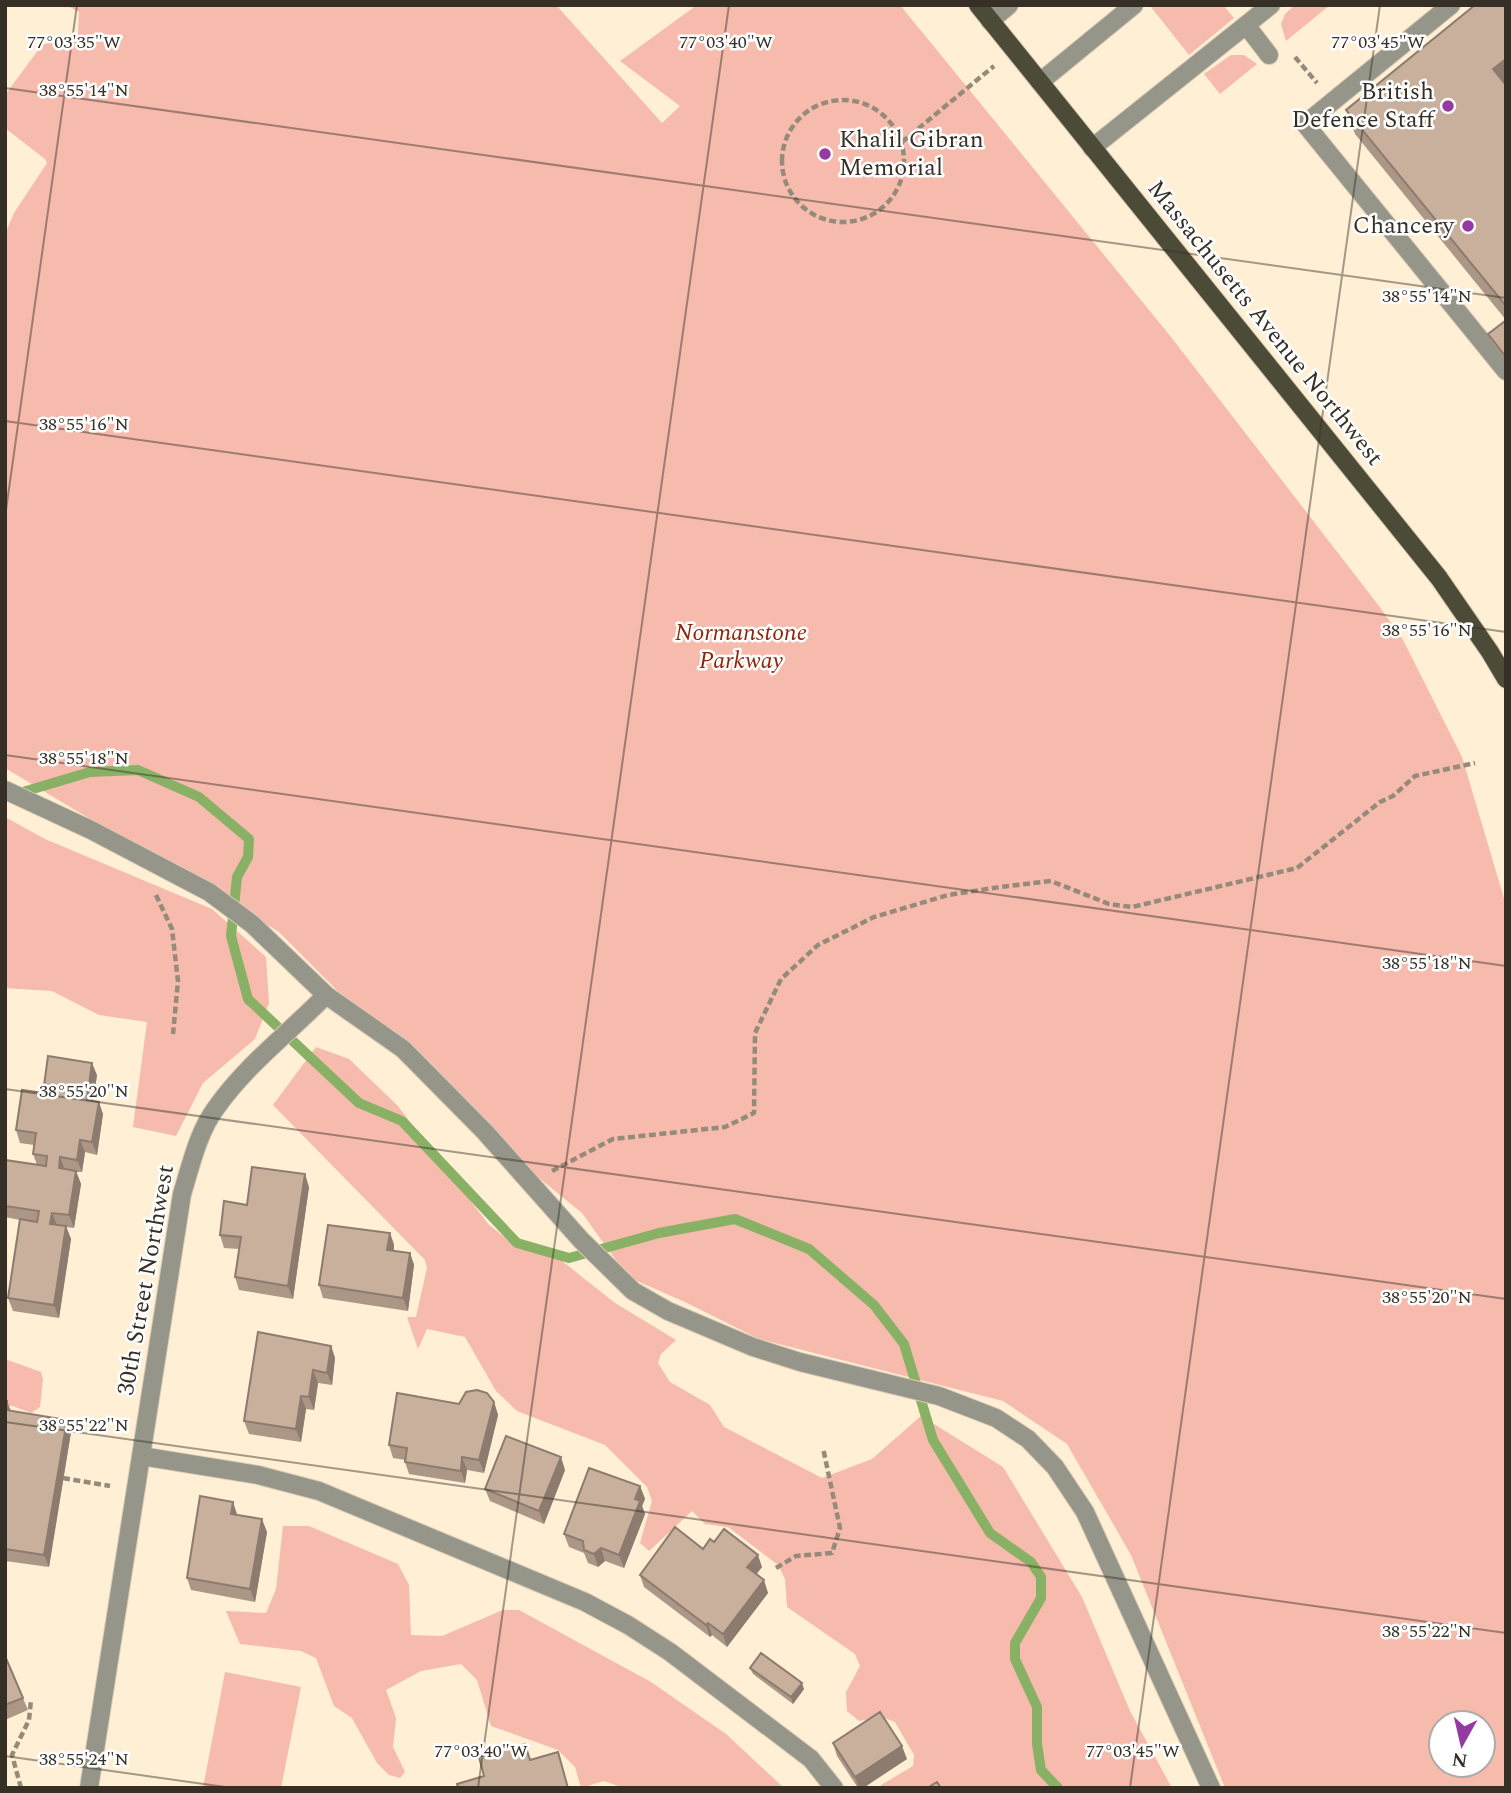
<svg xmlns="http://www.w3.org/2000/svg" width="1511" height="1793" font-family="Spectral,serif">
	<rect width="100%" height="100%" fill="#feefd5"/>
	<!-- green -->
	<path fill="#f6bbac" fill-rule="evenodd" d="M 66,5 L 556,5 L 662,123 L 680,106 L 620,61 L 697,5 L 900,5 L 1171,337 L 1379,606 L 1403,640 L 1462,757 L 1506,905 L 1506,1788 L 1225,1788 L 1131,1555 L 1067,1444 L 1003,1401 L 759,1339 L 685,1302 L 628,1277 L 582,1213 L 458,1112 L 279,932 L 5,768 L 5,234 L 14,213 L 47,163 L 45,159 L 5,128 L 5,95 L 42,45 L 78,34 L 79,12 ZM 1441,1723 L 1483,1723 L 1483,1765 L 1441,1765 Z
		M 1154,5 L 1223,5 L 1234,18 L 1189,55 L 1151,7 Z
		M 1295,5 L 1330,5 L 1286,41 L 1281,24 L 1285,14 Z
		M 1231,55 L 1244,55 L 1257,64 L 1220,94 L 1204,74 Z
		M 5,817 L 45,839 L 212,909 L 266,957 L 269,1003 L 255,1039 L 203,1083 L 176,1136 L 133,1127 L 147,1022 L 99,1015 L 52,991 L 5,988 Z
		M 316,1047 L 349,1059 L 397,1105 L 489,1225 L 516,1246 L 557,1257 L 615,1303 L 676,1340 L 661,1354 L 658,1363 L 670,1382 L 710,1405 L 724,1427 L 822,1478 L 872,1459 L 921,1416 L 1003,1467 L 1082,1597 L 1130,1711 L 1172,1788 L 949,1788 L 941,1786 L 937,1788 L 881,1788 L 881,1785 L 913,1766 L 914,1755 L 895,1722 L 882,1717 L 859,1721 L 847,1711 L 846,1692 L 860,1666 L 855,1654 L 787,1607 L 785,1579 L 778,1565 L 728,1527 L 705,1524 L 692,1511 L 649,1551 L 640,1543 L 652,1501 L 647,1487 L 605,1445 L 517,1411 L 496,1391 L 465,1337 L 427,1329 L 418,1349 L 407,1317 L 416,1317 L 427,1268 L 425,1260 L 273,1105 Z
		M 5,1359 L 41,1372 L 43,1380 L 40,1407 L 31,1413 L 13,1406 L 5,1406 Z
		M 283,1526 L 309,1526 L 398,1564 L 409,1585 L 411,1635 L 442,1636 L 503,1610 L 519,1610 L 651,1682 L 726,1734 L 784,1788 L 624,1788 L 604,1781 L 581,1788 L 575,1767 L 558,1750 L 491,1726 L 477,1680 L 461,1664 L 421,1671 L 386,1690 L 396,1718 L 393,1747 L 405,1772 L 400,1778 L 389,1775 L 377,1763 L 352,1718 L 334,1706 L 316,1658 L 301,1651 L 240,1644 L 226,1611 L 266,1613 L 276,1589 Z
		M 225,1672 L 301,1687 L 281,1788 L 203,1788 Z"/>
	<g fill="none" stroke-linecap="round" stroke-linejoin="round">
		<!-- stream -->
		<path stroke="#89b165" stroke-width="10" d="M 16,794 L 90,772 L 138,770 L 199,797 L 249,839 L 248,857 L 237,877 L 231,936 L 248,999 L 359,1103 L 402,1121 L 517,1243 L 569,1258 L 659,1233 L 735,1219 L 809,1249 L 874,1305 L 904,1344 L 933,1440 L 990,1533 L 1031,1562 L 1041,1577 L 1041,1598 L 1015,1643 L 1015,1659 L 1037,1707 L 1037,1744 L 1041,1770 L 1058,1788"/>
		<defs>
			<path id="minor" d="M 1451,5 L 1305,124 L 1506,371
				M 990,21 L 1009,5
				M 1246,25 L 1269,55
				M 1040,82 L 1134,5
				M 1092,148 L 1271,5
				M 5,790 L 91,830 L 209,892 L 252,924 L 326,995 L 403,1049 L 485,1132 L 581,1240 L 633,1291 L 668,1311 L 753,1347 L 800,1362 L 939,1396 L 996,1418 L 1028,1439 L 1055,1467 L 1085,1512 L 1211,1788
				M 141,1456 L 258,1475 L 319,1491 L 585,1602 L 628,1625 L 670,1652 L 811,1759 L 834,1788
				M 89,1788 L 182,1194 C 191,1165 198,1132 216,1108 C 246,1065 290,1032 326,995"/>
			<path id="major" d="M 978,5 L 1439,578 L 1490,652 L 1506,679"/>
		</defs>
		<!-- minor casing -->
		<use href="#minor" stroke="#daccb5" stroke-width="20"/>
		<!-- major casing -->
		<use href="#major" stroke="#daccb5" stroke-width="20"/>
		<!-- path -->
		<path stroke="#968b7a" stroke-width="4.5" stroke-dasharray="7 3.5" stroke-linecap="butt" d="M 1295,57 L 1317,83
			M782 161a61 61 0 1 1 122 0a61 61 0 1 1-122 0Z
			M 902,142 L 994,66
			M 156,895 L 172,929 L 178,981 L 173,1034
			M 552,1171 L 613,1139 L 725,1127 L 754,1113 L 755,1033 L 781,979 L 818,945 L 874,917 L 948,895 L 1000,887 L 1051,881 L 1109,904 L 1132,907 L 1297,868 L 1380,802 L 1393,796 L 1415,776 L 1475,763
			M 63,1478 L 110,1486
			M 776,1568 L 796,1556 L 832,1553 L 840,1528 L 823,1448
			M 21,1788 L 12,1755 L 29,1720 L 31,1700"/>
		<!-- minor -->
		<use href="#minor" stroke="#959589" stroke-width="18"/>
		<!-- major -->
		<use href="#major" stroke="#4c4b37" stroke-width="18"/>
	</g>
	<!-- wall -->
	<path fill="#ac9787" d="M 1506,5 L 1506,320 L 1355,134 L 1346,110 Z
		M 1506,323 L 1506,360 L 1490,341 L 1488,334 Z
		M 97,1075 L 93,1101 L 103,1114 L 97,1155 L 85,1152 L 82,1172 L 76,1172 L 81,1184 L 74,1228 L 66,1227 L 71,1239 L 59,1318 L 13,1311 L 8,1298 L 20,1220 L 5,1217 L 5,1160 L 37,1165 L 33,1154 L 34,1145 L 20,1143 L 16,1130 L 43,1093 Z
		M 309,1187 L 293,1299 L 239,1290 L 235,1277 L 239,1249 L 224,1248 L 220,1235 L 247,1205 Z
		M 390,1233 L 394,1245 L 394,1251 L 410,1253 L 414,1265 L 408,1311 L 323,1298 L 319,1285 Z
		M 331,1346 L 335,1358 L 332,1385 L 318,1383 L 314,1410 L 306,1409 L 301,1442 L 249,1434 L 244,1421 Z
		M 5,1401 L 11,1411 L 67,1420 L 71,1432 L 49,1567 L 5,1561 Z
		M 494,1402 L 498,1415 L 484,1473 L 467,1470 L 465,1483 L 409,1474 L 405,1462 L 405,1460 L 393,1458 L 389,1445 L 459,1404 Z
		M 565,1470 L 544,1524 L 490,1501 L 485,1489 Z
		M 640,1486 L 645,1499 L 642,1506 L 645,1514 L 624,1568 L 605,1561 L 598,1567 L 588,1563 L 584,1553 L 569,1547 L 564,1534 Z
		M 237,1515 L 267,1532 L 255,1602 L 191,1590 L 187,1578 Z
		M 703,1549 L 762,1567 L 756,1574 L 768,1593 L 727,1647 L 712,1635 L 710,1637 L 644,1587 L 640,1575 Z
		M 5,1656 L 28,1710 L 5,1720 Z
		M 750,1668 L 804,1689 L 793,1704 L 753,1674 Z
		M 833,1743 L 907,1759 L 863,1788 L 858,1788 L 837,1756 Z"/>
	<!-- shaded-wall -->
	<path fill="#8c7b6e" d="M 1506,59 L 1506,90 L 1493,69 Z
		M 92,1063 L 97,1075 L 91,1113 L 87,1100 Z
		M 99,1102 L 103,1114 L 97,1155 L 92,1142 Z
		M 80,1140 L 85,1152 L 82,1172 L 77,1160 Z
		M 60,1157 L 65,1170 L 59,1168 Z
		M 76,1171 L 81,1184 L 74,1228 L 69,1215 Z
		M 305,1174 L 309,1187 L 293,1299 L 288,1286 Z
		M 52,1213 L 57,1225 L 50,1224 Z
		M 66,1226 L 71,1239 L 59,1318 L 54,1305 Z
		M 390,1233 L 394,1245 L 392,1263 L 387,1250 Z
		M 410,1253 L 414,1265 L 408,1311 L 403,1298 Z
		M 331,1346 L 335,1358 L 332,1385 L 327,1373 Z
		M 313,1370 L 318,1383 L 314,1410 L 309,1397 Z
		M 301,1396 L 306,1409 L 301,1442 L 296,1429 Z
		M 7,1401 L 12,1414 L 6,1410 Z
		M 494,1402 L 498,1415 L 484,1473 L 479,1460 Z
		M 67,1420 L 71,1432 L 49,1567 L 44,1555 Z
		M 462,1457 L 467,1470 L 465,1483 L 461,1471 Z
		M 561,1457 L 565,1470 L 544,1524 L 539,1511 Z
		M 640,1486 L 645,1499 L 642,1506 L 645,1514 L 624,1568 L 619,1555 L 635,1499 Z
		M 233,1502 L 237,1514 L 231,1514 Z
		M 262,1519 L 267,1532 L 255,1602 L 250,1589 Z
		M 601,1548 L 605,1561 L 598,1567 L 594,1554 Z
		M 758,1555 L 762,1567 L 752,1580 L 747,1567 Z
		M 764,1580 L 768,1593 L 727,1647 L 723,1634 Z
		M 708,1623 L 712,1635 L 710,1637 L 706,1625 Z
		M 802,1683 L 804,1689 L 793,1704 L 791,1697 Z
		M 902,1746 L 907,1759 L 863,1788 L 859,1788 L 855,1777 Z"/>
	<!-- building -->
	<path fill="#c8b09d" stroke="#8c7b6e" stroke-width="2" d="M 1475,5 L 1506,5 L 1506,59 L 1493,69 L 1506,85 L 1506,306 L 1346,110 Z
		M 1505,321 L 1506,323 L 1506,357 L 1488,334 Z
		M 48,1056 L 92,1063 L 87,1100 L 99,1102 L 92,1142 L 80,1140 L 77,1160 L 60,1157 L 59,1168 L 76,1171 L 69,1215 L 52,1213 L 50,1224 L 66,1226 L 54,1305 L 8,1298 L 20,1219 L 37,1222 L 39,1211 L 5,1206 L 5,1160 L 46,1166 L 47,1156 L 33,1154 L 36,1133 L 16,1130 L 22,1090 L 43,1093 Z
		M 252,1167 L 305,1174 L 288,1286 L 235,1277 L 241,1237 L 220,1235 L 224,1201 L 247,1205 Z
		M 328,1225 L 390,1233 L 387,1250 L 410,1253 L 403,1298 L 319,1285 Z
		M 258,1332 L 331,1346 L 327,1373 L 313,1370 L 309,1397 L 301,1396 L 296,1429 L 244,1421 Z
		M 477,1390 L 487,1393 L 494,1402 L 479,1460 L 462,1457 L 461,1471 L 405,1462 L 407,1448 L 389,1445 L 397,1393 L 459,1404 L 466,1392 Z
		M 5,1401 L 7,1401 L 6,1410 L 67,1420 L 44,1555 L 5,1549 L 6,1515 L 5,1515 Z
		M 506,1436 L 561,1457 L 539,1511 L 485,1489 Z
		M 589,1468 L 640,1486 L 635,1499 L 640,1501 L 619,1555 L 601,1548 L 594,1554 L 584,1550 L 583,1541 L 564,1534 Z
		M 200,1496 L 233,1502 L 231,1514 L 262,1519 L 250,1589 L 187,1578 Z
		M 675,1527 L 703,1549 L 710,1539 L 714,1542 L 724,1529 L 758,1555 L 747,1567 L 764,1580 L 723,1634 L 708,1623 L 706,1625 L 640,1575 Z
		M 761,1653 L 802,1683 L 791,1697 L 750,1668 Z
		M 5,1656 L 23,1698 L 5,1705 Z
		M 880,1712 L 902,1746 L 855,1777 L 833,1743 Z
		M 525,1744 L 530,1760 L 558,1752 L 568,1788 L 458,1788 L 457,1784 L 484,1776 L 479,1757 Z
		M 937,1782 L 941,1788 L 927,1788 Z"/>
	<!-- ticks -->
	<path fill="none" stroke="#352f25" stroke-width="2" stroke-opacity="0.45" d="M 5,88 L 1506,298M 5,421 L 1506,632M 5,517 L 77,5M 5,755 L 1506,966M 5,1089 L 1506,1299M 5,1422 L 1506,1633M 5,1756 L 232,1788M 478,1788 L 729,5M 1130,1788 L 1380,5"/>
	<!-- markers -->
	<g fill="#9539a3" stroke="#fff" stroke-width="2.5">
		<circle cx="1448" cy="106" r="7"/>
		<circle cx="825" cy="154" r="7"/>
		<circle cx="1468" cy="226" r="7"/>
	</g>
	<g text-anchor="middle" dominant-baseline="central" stroke-width="5" stroke-linejoin="round" paint-order="stroke">
		<!-- poi labels -->
		<g font-size="24" fill="#352f25" stroke="#fff" text-anchor="end">
			<text x="1434" y="92">British<tspan x="1434" dy="28">Defence Staff</tspan></text>
			<text x="839" y="140" text-anchor="start">Khalil Gibran<tspan x="839" dy="28">Memorial</tspan></text>
			<text x="1454" y="226">Chancery</text>
		</g>
		<!-- street labels -->
		<g font-size="24" fill="#352f25" stroke="#fff">
			<text transform="translate(1265 323) rotate(51)">Massachusetts Avenue Northwest</text>
			<text transform="translate(146 1280) rotate(-80)">30th Street Northwest</text>
		</g>
		<!-- park labels -->
		<g font-size="24" font-style="italic" fill="#8d260c" stroke="#fff">
			<text x="741" y="633">Normanstone<tspan x="741" dy="28">Parkway</tspan></text>
		</g>
	</g>
	<g font-size="18" text-anchor="middle" fill="#352f25" stroke="#fff" stroke-width="5" stroke-linejoin="round" paint-order="stroke">
		<text x="74" y="48">77°03'35"W</text>
		<text x="726" y="48">77°03'40"W</text>
		<text x="1378" y="48">77°03'45"W</text>
		<text x="84" y="96">38°55'14"N</text>
		<text x="1427" y="302">38°55'14"N</text>
		<text x="84" y="430">38°55'16"N</text>
		<text x="1427" y="636">38°55'16"N</text>
		<text x="84" y="764">38°55'18"N</text>
		<text x="1427" y="969">38°55'18"N</text>
		<text x="84" y="1097">38°55'20"N</text>
		<text x="1427" y="1303">38°55'20"N</text>
		<text x="84" y="1431">38°55'22"N</text>
		<text x="1427" y="1637">38°55'22"N</text>
		<text x="481" y="1757">77°03'40"W</text>
		<text x="1133" y="1757">77°03'45"W</text>
		<text x="84" y="1765">38°55'24"N</text>
	</g>
	<!-- border -->
	<rect width="1511" height="1793" fill="none" stroke="#352f25" stroke-width="14"/>
	<!-- north arrow -->
	<g transform="translate(1462 1744) rotate(188)"><circle r="33" fill="#ffffff" stroke="#aeaca8" stroke-width="2"/>
	<path d="M0-5L12 26L0 18L-12 26Z" fill="#9539a3"/>
	<text y="-10" font-size="19" font-weight="bold" text-anchor="middle" fill="#352f25">N</text>
	</g>
</svg>
